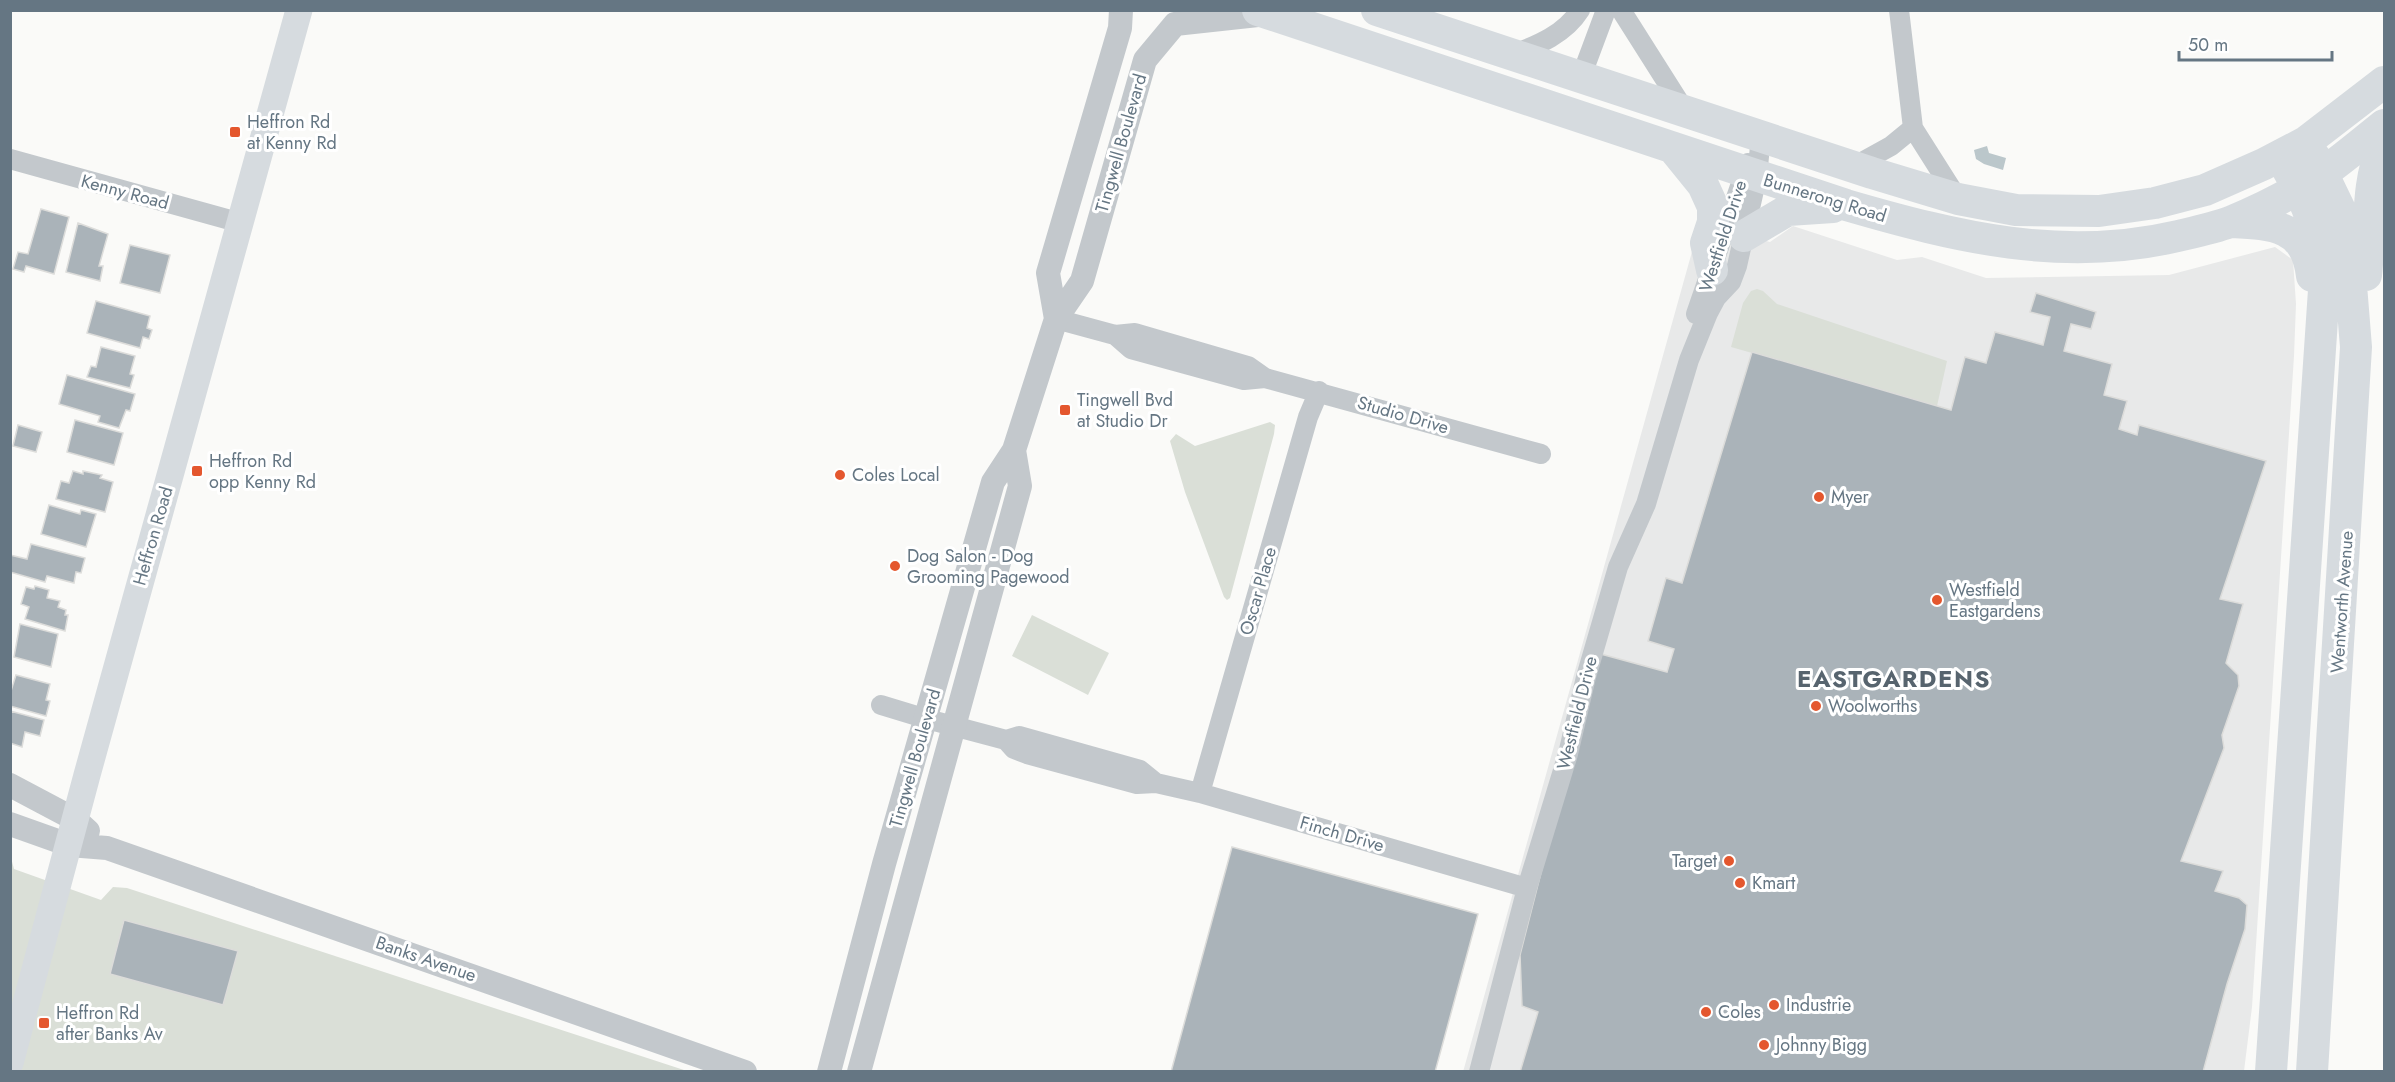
<svg xmlns="http://www.w3.org/2000/svg" width="2395" height="1082" font-family="Jost,sans-serif">
	<rect width="100%" height="100%" fill="#fafaf8"/>
	<!-- built -->
	<path fill="#e8e9e9" d="M 1700,223 L 1770,242 L 1793,226 L 1897,260 L 1922,257 L 1986,278 L 2169,275 L 2275,247 L 2293,260 L 2296,304 L 2294,356 L 2252,1007 L 2244,1071 L 1463,1072 Z"/>
	<!-- green -->
	<path fill="#dadfd7" d="M 1757,289 L 1763,291 L 1777,304 L 1947,361 L 1937,406 L 1731,347 L 1743,303 L 1751,291 Z
		M 1270,422 L 1275,425 L 1274,434 L 1230,598 L 1227,600 L 1224,597 L 1185,492 L 1170,441 L 1176,434 L 1195,446 Z
		M 1032,615 L 1109,653 L 1088,695 L 1012,656 Z
		M 10,854 L 14,869 L 101,900 L 113,887 L 127,888 L 687,1071 L 11,1071 Z"/>
	<!-- water -->
	<path fill="#bbc7cb" d="M 1987,146 L 1989,153 L 2006,158 L 2003,170 L 1984,164 L 1976,159 L 1974,150 Z"/>
	<!-- building -->
	<path fill="#aab3b9" stroke="#dcdcda" stroke-width="1.5" d="M 41,209 L 69,217 L 54,274 L 26,266 L 24,272 L 13,269 L 18,252 L 28,254 Z
		M 78,223 L 108,234 L 99,266 L 103,266 L 100,281 L 66,272 Z
		M 130,245 L 170,255 L 160,293 L 120,283 Z
		M 2036,293 L 2096,312 L 2091,329 L 2071,324 L 2064,351 L 2112,364 L 2104,395 L 2127,401 L 2119,429 L 2137,435 L 2139,425 L 2266,461 L 2220,599 L 2243,604 L 2226,663 L 2238,675 L 2239,686 L 2222,735 L 2224,748 L 2181,861 L 2223,871 L 2215,891 L 2239,898 L 2247,905 L 2245,929 L 2227,984 L 2203,1072 L 1520,1072 L 1538,1012 L 1522,1006 L 1520,955 L 1597,653 L 1667,672 L 1674,649 L 1648,641 L 1666,578 L 1682,583 L 1752,352 L 1951,410 L 1965,357 L 1986,363 L 1995,332 L 2043,345 L 2050,317 L 2030,312 Z
		M 96,301 L 150,316 L 147,328 L 152,330 L 149,339 L 143,337 L 140,348 L 87,333 Z
		M 101,347 L 135,356 L 130,374 L 134,375 L 130,388 L 87,377 L 91,366 L 96,367 Z
		M 67,375 L 135,394 L 130,411 L 126,410 L 119,428 L 98,422 L 100,416 L 59,404 Z
		M 75,420 L 123,433 L 114,465 L 67,452 Z
		M 18,425 L 42,432 L 36,452 L 13,446 Z
		M 73,471 L 83,474 L 83,471 L 102,475 L 100,478 L 113,482 L 105,512 L 56,499 L 61,481 L 69,483 Z
		M 49,505 L 80,514 L 81,510 L 96,514 L 86,547 L 41,534 Z
		M 31,544 L 85,558 L 81,573 L 76,572 L 74,583 L 47,576 L 45,582 L 10,572 L 10,555 L 27,559 Z
		M 35,586 L 49,590 L 47,598 L 60,601 L 58,607 L 66,610 L 65,615 L 68,615 L 65,631 L 25,619 L 29,607 L 21,604 L 26,587 L 34,589 Z
		M 20,624 L 58,634 L 51,667 L 14,657 Z
		M 16,675 L 50,684 L 46,700 L 50,701 L 46,716 L 10,706 L 10,694 Z
		M 10,711 L 44,720 L 40,736 L 25,732 L 22,747 L 10,743 Z
		M 1232,847 L 1478,914 L 1435,1072 L 1171,1072 Z
		M 124,920 L 238,951 L 223,1005 L 110,974 Z"/>
	<g fill="none" stroke-linecap="round" stroke-linejoin="round">
		<!-- minor -->
		<path stroke="#c3c8cc" stroke-width="20" d="M 1621,10 L 1685,111
			M 1899,10 L 1913,128
			M 1514,54 C 1538,45 1565,34 1580,10
			M 1581,77 L 1606,10
			M 10,159 L 241,223
			M 1853,167 L 1891,146 L 1913,128 L 1958,199
			M 1696,314 L 1748,163
			M 1056,319 L 1115,335 L 1135,333 L 1248,366 L 1265,378 L 1541,454
			M 1115,335 L 1131,349 L 1244,380 L 1265,378
			M 881,705 L 927,719 L 1006,740 L 1019,736 L 1140,770 L 1156,783
			M 1006,740 L 1014,749 L 1027,754 L 1137,784 L 1156,783 L 1200,793 L 1527,888
			M 1200,793 L 1308,417 L 1319,391
			M 1479,1072 L 1527,888 L 1568,754 L 1586,677 L 1618,567 L 1646,504 L 1689,360 L 1708,313 L 1716,298 L 1731,282 L 1737,266 L 1757,177 L 1761,136"/>
		<!-- tertiary -->
		<path stroke="#c3c8cc" stroke-width="24" d="M 1056,319 L 1048,273 L 1120,28 L 1121,10
			M 10,785 L 76,820 L 88,831
			M 10,824 L 69,845 L 107,848 L 745,1072
			M 829,1072 L 884,864 L 993,482 L 1014,450 L 1056,319 L 1082,281 L 1145,60 L 1175,24 L 1267,14
			M 859,1072 L 1020,486 L 1014,450"/>
		<!-- secondary -->
		<path stroke="#d6dbdf" stroke-width="27" d="M 10,1063 L 87,775 L 299,10"/>
		<!-- primary -->
		<path stroke="#d6dbdf" stroke-width="32" d="M 1258,10 L 1846,205 C 1956,237 2062,263 2178,236 C 2195,232 2214,228 2230,222 C 2262,209 2295,192 2323,173 C 2344,158 2364,141 2384,125
			M 1377,10 L 1872,173 L 1958,199 L 2016,210 L 2099,211 L 2155,203 L 2205,190 L 2264,164 L 2306,142 L 2384,82
			M 1673,148 L 1703,185 L 1713,207 L 1713,222 L 1706,243 L 1712,270
			M 2230,222 C 2273,224 2306,225 2312,276
			M 1744,236 L 1788,210 L 1833,207
			M 2366,275 C 2371,233 2365,183 2384,143
			M 2271,1072 L 2324,290 C 2323,246 2311,208 2288,170
			M 2312,1072 L 2356,347 L 2347,236 L 2342,214 L 2314,156"/>
	</g>
	<!-- markers -->
	<g fill="#e4572e" stroke="#fff" stroke-width="2">
		<rect x="229" y="126" width="12" height="12" rx="3"/>
		<rect x="1059" y="404" width="12" height="12" rx="3"/>
		<rect x="191" y="465" width="12" height="12" rx="3"/>
		<circle cx="840" cy="475" r="6"/>
		<circle cx="1819" cy="497" r="6"/>
		<circle cx="895" cy="566" r="6"/>
		<circle cx="1937" cy="600" r="6"/>
		<circle cx="1816" cy="706" r="6"/>
		<circle cx="1729" cy="861" r="6"/>
		<circle cx="1740" cy="883" r="6"/>
		<circle cx="1774" cy="1005" r="6"/>
		<circle cx="1706" cy="1012" r="6"/>
		<rect x="38" y="1017" width="12" height="12" rx="3"/>
		<circle cx="1764" cy="1045" r="6"/>
	</g>
	<g text-anchor="middle" dominant-baseline="central" stroke-width="6" stroke-linejoin="round" paint-order="stroke">
		<!-- poi labels -->
		<g font-size="18" fill="#657683" stroke="#fff" text-anchor="start">
			<text x="247" y="122">Heffron Rd<tspan x="247" dy="21">at Kenny Rd</tspan></text>
			<text x="1077" y="400">Tingwell Bvd<tspan x="1077" dy="21">at Studio Dr</tspan></text>
			<text x="209" y="461">Heffron Rd<tspan x="209" dy="21">opp Kenny Rd</tspan></text>
			<text x="852" y="475">Coles Local</text>
			<text x="1831" y="497">Myer</text>
			<text x="907" y="556">Dog Salon - Dog<tspan x="907" dy="21">Grooming Pagewood</tspan></text>
			<text x="1949" y="590">Westfield<tspan x="1949" dy="21">Eastgardens</tspan></text>
			<text x="1828" y="706">Woolworths</text>
			<text x="1717" y="861" text-anchor="end">Target</text>
			<text x="1752" y="883">Kmart</text>
			<text x="1786" y="1005">Industrie</text>
			<text x="1718" y="1012">Coles</text>
			<text x="56" y="1013">Heffron Rd<tspan x="56" dy="21">after Banks Av</tspan></text>
			<text x="1776" y="1045">Johnny Bigg</text>
		</g>
		<!-- street labels -->
		<g font-size="18" fill="#657683" stroke="#fff">
			<text transform="translate(1121 143) rotate(-74)">Tingwell Boulevard</text>
			<text transform="translate(125 192) rotate(15)">Kenny Road</text>
			<text transform="translate(1825 198) rotate(17)">Bunnerong Road</text>
			<text transform="translate(1723 236) rotate(-72)">Westfield Drive</text>
			<text transform="translate(1403 415) rotate(16)">Studio Drive</text>
			<text transform="translate(153 536) rotate(-74)">Heffron Road</text>
			<text transform="translate(1258 591) rotate(-74)">Oscar Place</text>
			<text transform="translate(2342 602) rotate(-86)">Wentworth Avenue</text>
			<text transform="translate(1577 713) rotate(-76)">Westfield Drive</text>
			<text transform="translate(915 758) rotate(-74)">Tingwell Boulevard</text>
			<text transform="translate(1342 834) rotate(16)">Finch Drive</text>
			<text transform="translate(426 959) rotate(19)">Banks Avenue</text>
		</g>
		<!-- district labels -->
		<g font-size="24" font-weight="bold" letter-spacing="1.5" fill="#57646e" stroke="#fff">
			<text x="1894" y="678">EASTGARDENS</text>
		</g>
	</g>
	<!-- border -->
	<rect width="2395" height="1082" fill="none" stroke="#657683" stroke-width="24"/>
	<!-- scale -->
	<path d="M2179 51v9h153v-9" fill="none" stroke="#657683" stroke-width="3"/>
	<text x="2188" y="51" font-size="18" fill="#657683" stroke="#ffffff" stroke-width="4.5" paint-order="stroke">50 m</text>
</svg>
